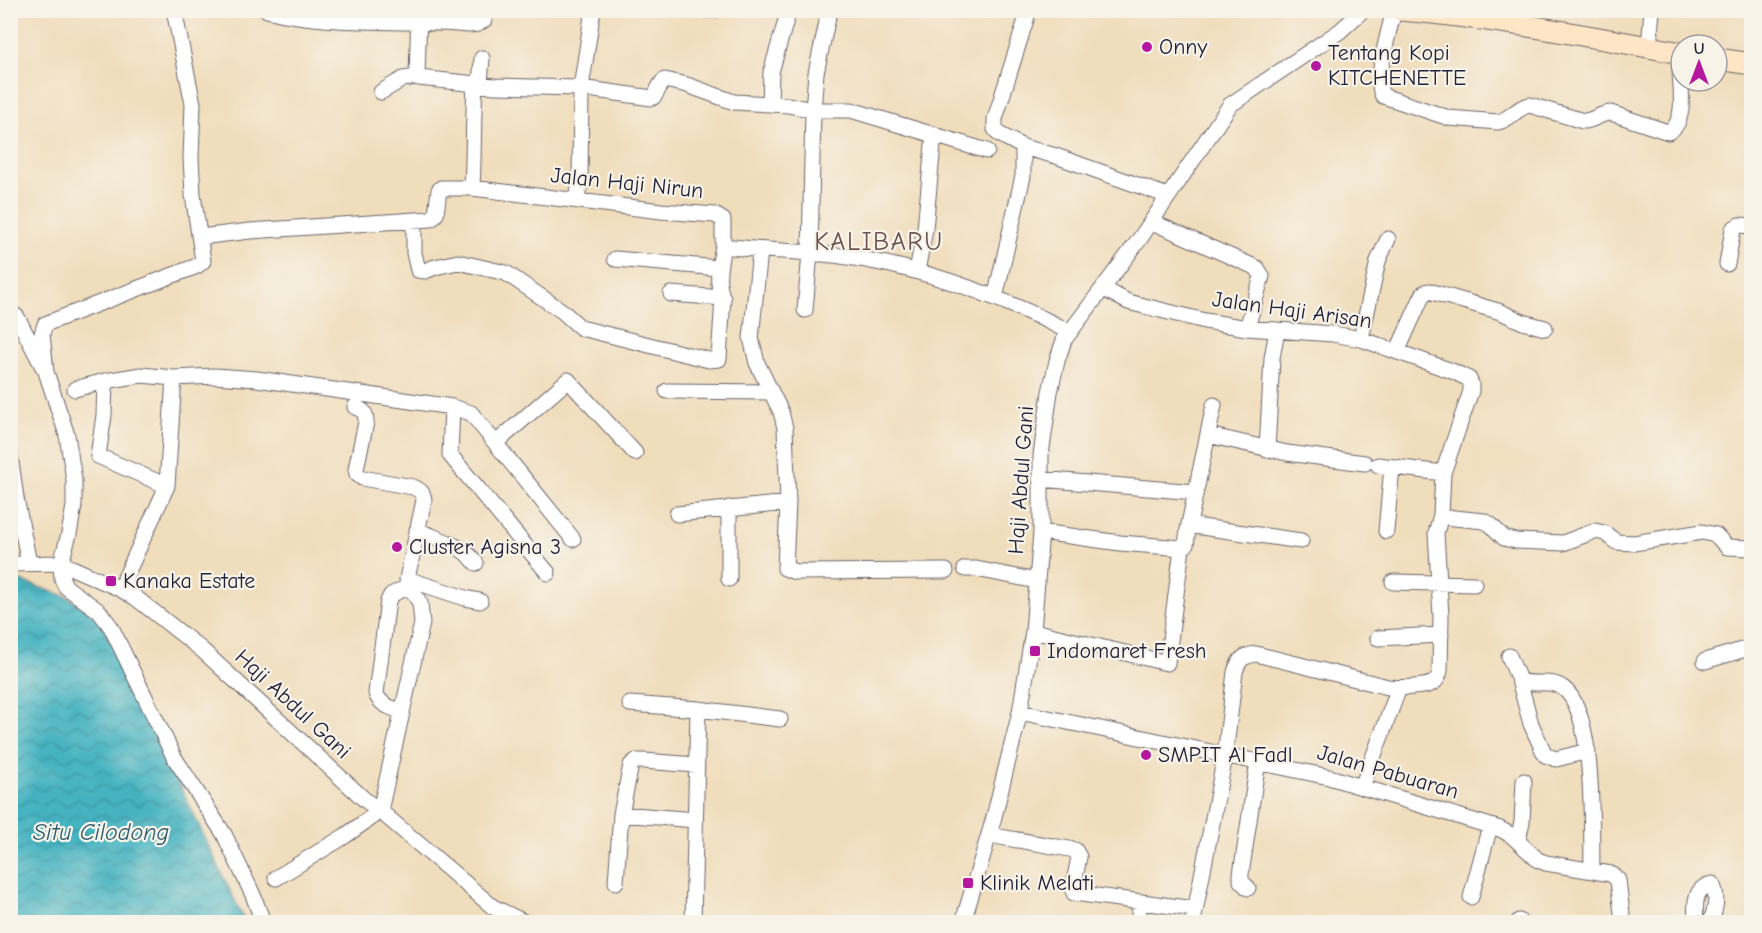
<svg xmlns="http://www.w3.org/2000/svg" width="1762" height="933" font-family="'Comic Neue',sans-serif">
	<defs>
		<pattern id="water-waves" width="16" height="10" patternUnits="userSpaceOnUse" patternTransform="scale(1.5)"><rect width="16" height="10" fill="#45b3c1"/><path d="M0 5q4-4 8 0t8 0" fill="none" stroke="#39919e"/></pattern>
	</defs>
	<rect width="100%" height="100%" fill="#f7f3e8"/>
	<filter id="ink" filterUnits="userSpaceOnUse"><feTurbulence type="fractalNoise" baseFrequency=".0167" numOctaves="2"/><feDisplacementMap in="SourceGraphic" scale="12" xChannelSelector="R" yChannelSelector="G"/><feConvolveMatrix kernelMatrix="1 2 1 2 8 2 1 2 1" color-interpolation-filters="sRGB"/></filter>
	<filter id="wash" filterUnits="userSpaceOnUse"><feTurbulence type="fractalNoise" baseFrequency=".008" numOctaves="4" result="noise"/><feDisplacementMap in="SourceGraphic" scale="24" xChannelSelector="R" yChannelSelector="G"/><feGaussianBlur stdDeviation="1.35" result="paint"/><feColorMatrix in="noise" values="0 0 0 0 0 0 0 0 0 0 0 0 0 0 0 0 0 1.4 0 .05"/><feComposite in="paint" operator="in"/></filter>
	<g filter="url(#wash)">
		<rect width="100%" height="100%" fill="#f0ddbc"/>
		<!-- water -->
		<path fill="url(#water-waves)" stroke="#346a7e" stroke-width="1.5" d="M 11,578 L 68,597 L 101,621 L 245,922 L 11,922 Z"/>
	</g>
	<g filter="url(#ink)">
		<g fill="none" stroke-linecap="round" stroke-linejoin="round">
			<defs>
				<path id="street" d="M 174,10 L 193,104 L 191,158 L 193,195 L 203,261 L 197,266 L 45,324 L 42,334 L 46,372 L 67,435 L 74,480 L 74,506 L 69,534 L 61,563 L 62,579 L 66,587 L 99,611 L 111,627 L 174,757 L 224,834 L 253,895 L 263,922
					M 267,10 C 333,27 402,18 469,25 L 478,24 L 484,20 L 484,10
					M 419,10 L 417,77 L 419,78 L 495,86 L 581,88 L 652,98 C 659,93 658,84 665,80 L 687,85 L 734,102 L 788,105 L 813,110 L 851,110 L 987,151
					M 702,10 L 715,10
					M 1029,10 L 995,119 L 995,129 L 999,134 L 1023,147 L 1056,156 L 1168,196
					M 1394,10 C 1390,28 1373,83 1383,96 L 1449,118 L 1498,122 C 1510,120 1518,106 1530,105 L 1583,121 C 1594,121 1600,113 1611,113 L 1668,132 C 1691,121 1677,75 1680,53
					M 1649,47 L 1652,10
					M 480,84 L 482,58
					M 381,92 L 403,79 L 417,77
					M 770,104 L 771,72 L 789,10
					M 472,188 C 474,153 473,119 475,84
					M 576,200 L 580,184 L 581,88 L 593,10
					M 414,220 L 414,253 L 418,270 L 425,271 L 435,267 L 458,262 L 506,273 L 562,311 L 581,328 L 709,360 L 719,359 L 723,298
					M 1152,222 L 1257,268 L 1262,276 L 1247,328
					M 200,237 L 250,231 L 431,219 L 436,214 L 439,190 L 441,188 L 472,188 L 661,211 L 715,215 L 723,220 L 723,246 C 762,251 802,251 841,256 C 922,267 998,295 1070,332
					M 760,251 L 751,338 L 757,363 L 781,412 L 785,428 L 788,503 L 785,568 L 795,572 L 946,571
					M 615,259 L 719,268
					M 1727,264 L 1733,229 L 1739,225 L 1752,226
					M 917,271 L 925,229 L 934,134
					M 1104,289 L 1128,302 L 1205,321 L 1247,328 L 1333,334 L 1361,339 L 1452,371 L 1469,379 L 1471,384 L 1471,391 L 1443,473 L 1441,515 L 1445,517 L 1484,521 L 1490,524 L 1504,538 L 1516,541 L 1563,543 L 1595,531 L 1605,533 L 1616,542 L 1634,543 L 1702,532 L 1716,535 L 1727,547 L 1752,548
					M 671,294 L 723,298 C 715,282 720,263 723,246
					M 995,298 L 1023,176 L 1023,147
					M 805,310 L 810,253 L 813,110 L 816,73 L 828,17 L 825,13 L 819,10
					M 10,312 L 17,317 L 43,367
					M 1361,339 L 1378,261 L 1388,239
					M 1397,352 L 1420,301 L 1424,293 L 1429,291 L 1501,312 L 1523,322 L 1545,328
					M 105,381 L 104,415 L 98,456 L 167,486
					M 75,389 L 105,381 L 141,375 L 174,378 L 215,376 L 257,379 L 452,407 L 450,455 L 548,573
					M 667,391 L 771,392
					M 452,407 L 471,413 L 573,539
					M 1208,435 L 1287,453 L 1365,463
					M 496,443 L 568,380 L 635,453
					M 1267,450 L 1272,358 L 1277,330
					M 10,455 L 16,498 L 29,563
					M 1378,465 L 1443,473
					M 1040,479 L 1195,492
					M 677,514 L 788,503
					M 1188,529 L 1214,405
					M 417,530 C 437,539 463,545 476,563
					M 1386,531 L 1392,467
					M 1041,532 L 1120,543 L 1182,548 L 1186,545 L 1188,529 L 1194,526 L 1301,541
					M 10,564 L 61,563 L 120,589 L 136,598 L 202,650 L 365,800 L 380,811 L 493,907 L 524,922
					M 965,569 L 976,569 L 1037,581
					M 407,579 L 465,598 L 480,601
					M 729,579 L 729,508
					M 1393,582 L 1474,584
					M 120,589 L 167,486 L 174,378
					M 1033,631 L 1167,663 L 1182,548
					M 1378,638 L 1441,635
					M 1509,656 L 1519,680 C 1532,687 1549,678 1563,688 C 1596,711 1591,831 1592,870
					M 1705,661 L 1752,647
					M 1519,680 L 1531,724 L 1545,755 L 1556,759 L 1588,751
					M 630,704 L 698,709 L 780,719
					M 402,712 C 392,708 379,705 376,693 L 388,601 L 391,595 L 409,586
					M 1020,712 L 1329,777 L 1500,829 L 1511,835 L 1538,860 L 1546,863 L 1611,874 L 1618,880 L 1623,922
					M 1362,787 L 1399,688
					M 621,814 L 695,820
					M 989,835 L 1075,850 L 1079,857 L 1073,888 L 1074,893 L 1194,909
					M 1518,840 L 1522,822 L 1524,781
					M 276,878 L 345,836 L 380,811 L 422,623 L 420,603 L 409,586 L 407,579 L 424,500 C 423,492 420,490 413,487 L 362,478 L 357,474 L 356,469 L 366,422 C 366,413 364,410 355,407
					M 616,882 L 621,814 L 631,765 L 636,761 L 644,761 L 696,765
					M 1248,888 L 1241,881 L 1241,874 L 1258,761
					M 1471,897 L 1490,826
					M 693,922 L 698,709
					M 963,922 L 993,821 L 1020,712 L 1033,631 L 1041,532 L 1041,455 L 1050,392 L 1057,361 L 1064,340 L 1139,240 L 1230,105 L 1340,31 L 1363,10
					M 1139,922 L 1139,913
					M 1193,922 L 1225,756 L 1235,672 C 1239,659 1243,656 1256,654 L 1388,687 C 1398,688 1424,688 1433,683 C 1437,681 1439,675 1440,671 L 1441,616 L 1436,533 L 1441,515
					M 1519,922 L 1519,921
					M 1696,922 C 1695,906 1693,888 1712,884 C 1719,896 1715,910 1711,922"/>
				<path id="secondary" d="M 1400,10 C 1494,18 1588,36 1681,53
					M 1717,59 L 1752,64"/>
			</defs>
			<!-- street casing -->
			<use href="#street" stroke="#6a6368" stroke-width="17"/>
			<!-- secondary casing -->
			<use href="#secondary" stroke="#6a6368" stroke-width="23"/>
			<!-- street -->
			<use href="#street" stroke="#fff" stroke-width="15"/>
			<!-- secondary -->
			<use href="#secondary" stroke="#fee5c5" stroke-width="21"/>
		</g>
	</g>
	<!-- markers -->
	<g fill="#b5179e" stroke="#f7f3e8" stroke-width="2">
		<circle cx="1147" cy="47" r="6"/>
		<circle cx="1316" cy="66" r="6"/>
		<circle cx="397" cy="547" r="6"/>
		<rect x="105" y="575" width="12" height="12" rx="3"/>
		<rect x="1029" y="645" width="12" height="12" rx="3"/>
		<circle cx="1146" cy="755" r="6"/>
		<rect x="962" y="877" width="12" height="12" rx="3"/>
	</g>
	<g text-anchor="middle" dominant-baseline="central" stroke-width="4.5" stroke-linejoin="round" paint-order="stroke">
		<!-- poi labels -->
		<g font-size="22" fill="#22223b" stroke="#f7f3e8" text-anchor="start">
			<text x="1159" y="47">Onny</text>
			<text x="1328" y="53">Tentang Kopi<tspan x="1328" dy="25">KITCHENETTE</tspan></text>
			<text x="409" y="547">Cluster Agisna 3</text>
			<text x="123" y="581">Kanaka Estate</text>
			<text x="1047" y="651">Indomaret Fresh</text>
			<text x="1158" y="755">SMPIT Al Fadl</text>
			<text x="980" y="883">Klinik Melati</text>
		</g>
		<!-- street labels -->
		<g font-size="22" fill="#22223b" stroke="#f7f3e8">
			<text transform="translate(627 183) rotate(6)">Jalan Haji Nirun</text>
			<text transform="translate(1292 310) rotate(8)">Jalan Haji Arisan</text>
			<text transform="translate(1021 480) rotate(-86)">Haji Abdul Gani</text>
			<text transform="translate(293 704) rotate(43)">Haji Abdul Gani</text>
			<text transform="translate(1388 772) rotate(16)">Jalan Pabuaran</text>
		</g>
		<!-- water labels -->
		<g font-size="24" font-style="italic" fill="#305c71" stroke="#f7f3e8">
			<text x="101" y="832">Situ Cilodong</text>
		</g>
		<!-- quarter labels -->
		<g font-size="26" letter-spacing="1.5" fill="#6c5351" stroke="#f7f3e8">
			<text x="879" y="242">KALIBARU</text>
		</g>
	</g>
	<!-- margin -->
	<rect width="1762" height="933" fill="none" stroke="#f7f3e8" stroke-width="36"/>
	<!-- north arrow -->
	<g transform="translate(1699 63)"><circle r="28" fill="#f7f3e8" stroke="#a29fa3" stroke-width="1.5"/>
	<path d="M0-4.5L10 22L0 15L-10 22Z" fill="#b5179e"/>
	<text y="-9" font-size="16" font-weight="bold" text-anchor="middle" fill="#22223b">U</text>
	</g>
</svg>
